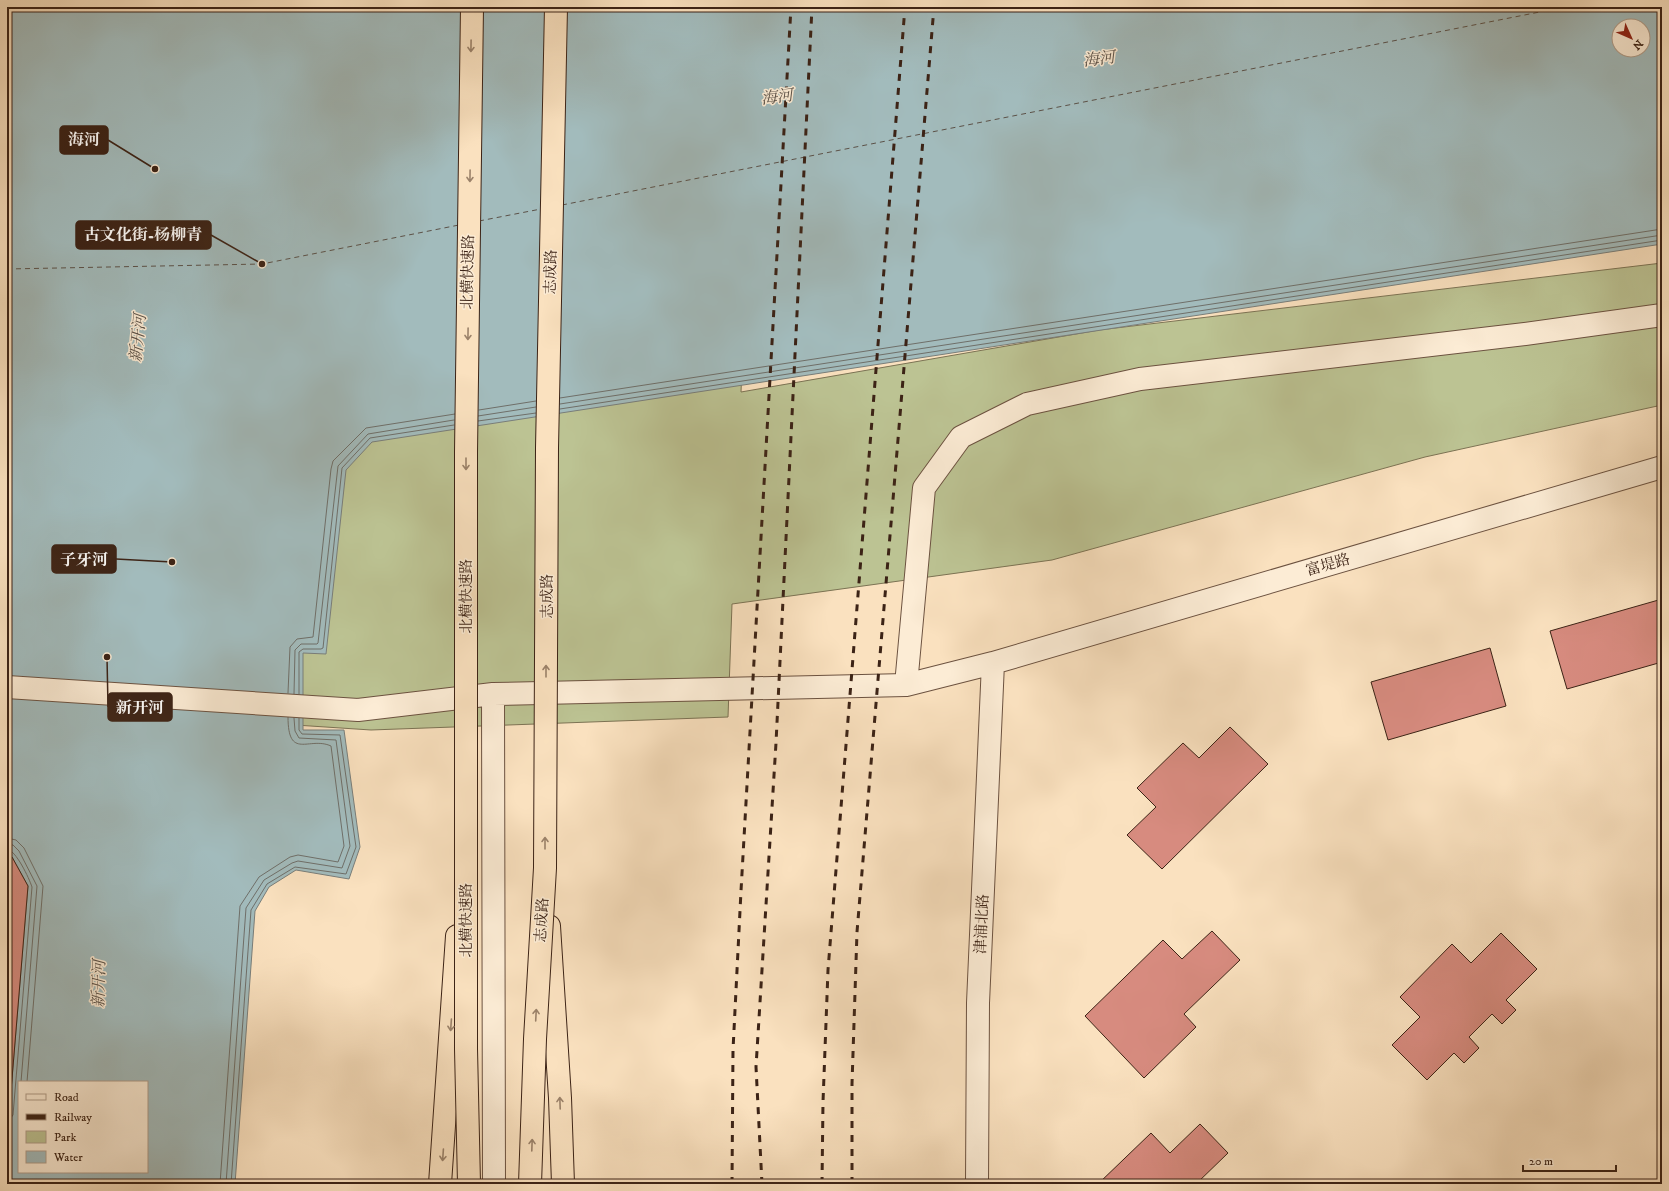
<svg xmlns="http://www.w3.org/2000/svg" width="1669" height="1191" font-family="'IM FELL DW Pica','Noto Serif SC',serif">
	<rect width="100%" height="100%" fill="#fae1bf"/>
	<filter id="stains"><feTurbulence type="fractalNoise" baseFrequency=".005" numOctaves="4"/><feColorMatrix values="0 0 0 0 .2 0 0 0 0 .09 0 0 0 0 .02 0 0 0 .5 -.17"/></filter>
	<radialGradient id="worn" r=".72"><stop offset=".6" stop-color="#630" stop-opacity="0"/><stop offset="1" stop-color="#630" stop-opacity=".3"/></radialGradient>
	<!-- green -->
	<path fill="#bcc393" stroke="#7c7354" d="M 7,7 L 757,7 L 741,392 L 1099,330 L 1662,263 L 1662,405 L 1425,457 L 1052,560 L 732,604 L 728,717 L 371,730 L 7,706 Z"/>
	<!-- water -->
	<path fill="#a2bbbc" stroke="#797e7a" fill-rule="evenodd" d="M 7,7 L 1662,7 L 1662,244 L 372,442 L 346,470 L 326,654 L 303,653 L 303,730 L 344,730 L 360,847 L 349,879 L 296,870 L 269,887 L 255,911 L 235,1184 L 7,1184 L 7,1139 L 28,886 L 12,857 L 7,852 ZM 1619,26 L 1643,26 L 1643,50 L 1619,50 ZM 19,1082 L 147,1082 L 147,1172 L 19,1172 Z"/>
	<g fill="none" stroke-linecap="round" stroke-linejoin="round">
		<!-- shore -->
		<path stroke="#6f6f69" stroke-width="1" d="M 560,398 L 1662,229
			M 560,404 L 1662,235
			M 560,409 L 1662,240
			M 479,410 L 536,401
			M 478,416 L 536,407
			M 478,421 L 536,413
			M 288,693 L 290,647 L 297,639 L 313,637 L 331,469 L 333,461 L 366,428 L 455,414
			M 294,694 L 295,650 L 301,644 L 317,644 L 318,643 L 338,466 L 368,434 L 454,420
			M 299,694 L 299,652 L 303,649 L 321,649 L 323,648 L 342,468 L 370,438 L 454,425
			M 7,838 L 16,840 L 24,848 L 43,886 L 27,1082
			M 7,844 L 13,845 L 19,851 L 37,886 L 21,1082
			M 7,849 C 16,850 29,878 32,887 L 13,1115 L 10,1119
			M 220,1184 L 240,906 L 259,877 L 290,857 L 298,855 L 338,862 L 344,846 L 331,746 C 309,736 288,761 288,717
			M 226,1184 L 246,908 L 264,880 L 292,863 L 298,861 L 342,868 L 350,846 L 336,740 L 299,738 L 295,731 L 294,718
			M 231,1184 L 251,910 L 267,884 L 295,867 L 346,874 L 356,847 L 340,735 L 302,734 L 299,730 L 299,718"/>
		<!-- ferry -->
		<path stroke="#5b5148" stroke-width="1" stroke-dasharray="5 4" stroke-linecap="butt" d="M 562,205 L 1565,7
			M 479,221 L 541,209
			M 7,269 L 262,264 L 459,225"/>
	</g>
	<!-- building -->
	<path fill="#d78b7f" stroke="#3c2316" d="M 1662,599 L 1662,662 L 1567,689 L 1550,631 Z
		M 1490,648 L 1506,706 L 1388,740 L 1371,682 Z
		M 1230,727 L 1268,764 L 1162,869 L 1127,835 L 1156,807 L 1137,788 L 1183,743 L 1199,758 Z
		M 7,852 L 12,857 L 28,886 L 7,1139 Z
		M 1212,931 L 1240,960 L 1184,1014 L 1196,1027 L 1144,1078 L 1085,1016 L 1163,940 L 1182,959 Z
		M 1501,933 L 1537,969 L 1506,1000 L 1516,1010 L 1502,1024 L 1492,1014 L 1469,1037 L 1479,1048 L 1464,1063 L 1454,1053 L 1427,1080 L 1392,1045 L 1420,1017 L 1400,997 L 1452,944 L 1471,963 Z
		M 1200,1124 L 1228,1153 L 1196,1184 L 1098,1184 L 1151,1133 L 1170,1153 Z"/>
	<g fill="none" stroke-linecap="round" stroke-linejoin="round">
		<defs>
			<path id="minor" d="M 906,685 L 924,488 L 961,437 L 1027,404 L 1140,379 L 1525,334 L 1662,315
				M 7,687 L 358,710 L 493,694 L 906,685 L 993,663 L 1662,467
				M 493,694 L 494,1184
				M 977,1184 L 978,1003 L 993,663"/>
			<path id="highway" d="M 549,926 L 560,1098 L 563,1184
				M 440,1184 L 457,936"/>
		</defs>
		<!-- minor casing -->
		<use href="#minor" stroke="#6c5240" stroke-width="24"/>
		<!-- highway casing -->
		<use href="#highway" stroke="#3c2316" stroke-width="24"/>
		<!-- minor -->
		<use href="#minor" stroke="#fcecd5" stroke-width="22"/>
		<!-- highway -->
		<use href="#highway" stroke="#fae1bf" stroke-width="22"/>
		<!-- rail -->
		<path stroke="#3c2316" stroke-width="3" stroke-dasharray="7 7" stroke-linecap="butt" d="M 732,1184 L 733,1050 L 741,891 L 791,7
			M 762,1184 L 756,1067 L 776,743 L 812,7
			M 822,1184 L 823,1102 L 828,970 L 905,7
			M 852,1184 L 852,1084 L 857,932 L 934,7"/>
		<defs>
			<path id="highway-bridge" d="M 469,1184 L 466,1049 L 466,452 L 472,7
				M 530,1184 L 535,1039 L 545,868 L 547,448 L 556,7"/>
		</defs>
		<!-- highway-bridge casing -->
		<use href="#highway-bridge" stroke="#3c2316" stroke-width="24" stroke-linecap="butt"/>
		<!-- highway-bridge -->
		<use href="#highway-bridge" stroke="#fae1bf" stroke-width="22"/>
	</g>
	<!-- one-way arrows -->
	<defs><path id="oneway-shaft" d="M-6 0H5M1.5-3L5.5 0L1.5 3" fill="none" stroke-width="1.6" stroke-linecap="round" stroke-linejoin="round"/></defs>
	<g stroke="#9b826a">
		<use href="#oneway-shaft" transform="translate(471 46) rotate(91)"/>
		<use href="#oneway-shaft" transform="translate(470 176) rotate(91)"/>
		<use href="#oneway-shaft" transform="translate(468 334) rotate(91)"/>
		<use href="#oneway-shaft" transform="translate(466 464) rotate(90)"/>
		<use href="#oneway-shaft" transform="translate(546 671) rotate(-90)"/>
		<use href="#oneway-shaft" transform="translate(545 843) rotate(-90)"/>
		<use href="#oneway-shaft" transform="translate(536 1015) rotate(-87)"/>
		<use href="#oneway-shaft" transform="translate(451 1025) rotate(94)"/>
		<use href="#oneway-shaft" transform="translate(560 1103) rotate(-92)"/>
		<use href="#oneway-shaft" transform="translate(532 1145) rotate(-88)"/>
		<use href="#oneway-shaft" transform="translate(443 1155) rotate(94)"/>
	</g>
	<g text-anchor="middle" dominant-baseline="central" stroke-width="3" stroke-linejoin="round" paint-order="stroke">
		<!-- street labels -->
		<g font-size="15" fill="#3c2316" stroke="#fcecd5">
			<text transform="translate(468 272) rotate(-89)">北横快速路</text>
			<text transform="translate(551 272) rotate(-89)">志成路</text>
			<text transform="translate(1328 565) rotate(-16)">富堤路</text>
			<text transform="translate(466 596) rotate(-90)">北横快速路</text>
			<text transform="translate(547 596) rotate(-90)">志成路</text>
			<text transform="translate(466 920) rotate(-90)">北横快速路</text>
			<text transform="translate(542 920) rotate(-87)">志成路</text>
			<text transform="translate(982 924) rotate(-87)">津浦北路</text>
		</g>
		<!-- water labels -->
		<g font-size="16" font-style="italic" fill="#5b5148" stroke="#fcecd5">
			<text transform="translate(1099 59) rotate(-7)">海河</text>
			<text transform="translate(777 97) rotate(-7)">海河</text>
			<text transform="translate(138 338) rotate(-84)">新开河</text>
			<text transform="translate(99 984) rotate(-89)">新开河</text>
		</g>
	</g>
	<!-- callouts -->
	<path fill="none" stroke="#3c2316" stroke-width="1.5" d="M155 169L108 140M262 264L211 235M172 562L116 559M107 657L108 707"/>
	<g fill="#3c2316" stroke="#fcecd5" stroke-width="1.5">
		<circle cx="155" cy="169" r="4"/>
		<circle cx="262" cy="264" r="4"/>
		<circle cx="172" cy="562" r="4"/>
		<circle cx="107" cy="657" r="4"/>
	</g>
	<g fill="#3c2316" stroke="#3c2316" stroke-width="1.5">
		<rect x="60" y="126" width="48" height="28" rx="4"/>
		<rect x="76" y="221" width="135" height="28" rx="4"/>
		<rect x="52" y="545" width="64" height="28" rx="4"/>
		<rect x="108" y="693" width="64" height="28" rx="4"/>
	</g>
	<g font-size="16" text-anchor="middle" font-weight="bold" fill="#fff">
		<text x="84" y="145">海河</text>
		<text x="143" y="240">古文化街-杨柳青</text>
		<text x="84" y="565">子牙河</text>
		<text x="140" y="713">新开河</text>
	</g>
	<!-- margin -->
	<rect width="1669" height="1191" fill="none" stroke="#fae1bf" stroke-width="24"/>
	<rect x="8" y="8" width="1653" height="1175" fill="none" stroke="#3c2316" stroke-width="2"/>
	<rect x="12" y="12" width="1645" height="1167" fill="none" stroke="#3c2316"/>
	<!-- legend -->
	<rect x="18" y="1081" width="130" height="92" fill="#fcecd5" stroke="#af9c89"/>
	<rect x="26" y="1094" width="20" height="6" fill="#fcecd5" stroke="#af9c89"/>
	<text x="54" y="1101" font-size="12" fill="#3c2316">Road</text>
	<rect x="26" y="1114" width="20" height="6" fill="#3c2316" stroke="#af9c89"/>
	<text x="54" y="1121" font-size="12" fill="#3c2316">Railway</text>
	<rect x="26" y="1131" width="20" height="12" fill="#bcc393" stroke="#af9c89"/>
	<text x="54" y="1141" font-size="12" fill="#3c2316">Park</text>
	<rect x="26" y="1151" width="20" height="12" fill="#a2bbbc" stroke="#af9c89"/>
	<text x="54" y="1161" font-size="12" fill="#3c2316">Water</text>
	<!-- north arrow -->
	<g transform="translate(1631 38) rotate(135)"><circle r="19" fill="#fcecd5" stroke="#af9c89"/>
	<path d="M0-3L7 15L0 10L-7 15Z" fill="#8f2418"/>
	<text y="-6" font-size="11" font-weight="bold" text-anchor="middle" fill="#3c2316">N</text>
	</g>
	<!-- scale -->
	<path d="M1523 1165v6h93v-6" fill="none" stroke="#3c2316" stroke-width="2"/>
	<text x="1529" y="1165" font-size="12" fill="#3c2316" stroke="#fcecd5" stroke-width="3" paint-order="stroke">20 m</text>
	<rect width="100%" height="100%" filter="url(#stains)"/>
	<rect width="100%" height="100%" fill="url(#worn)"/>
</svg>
